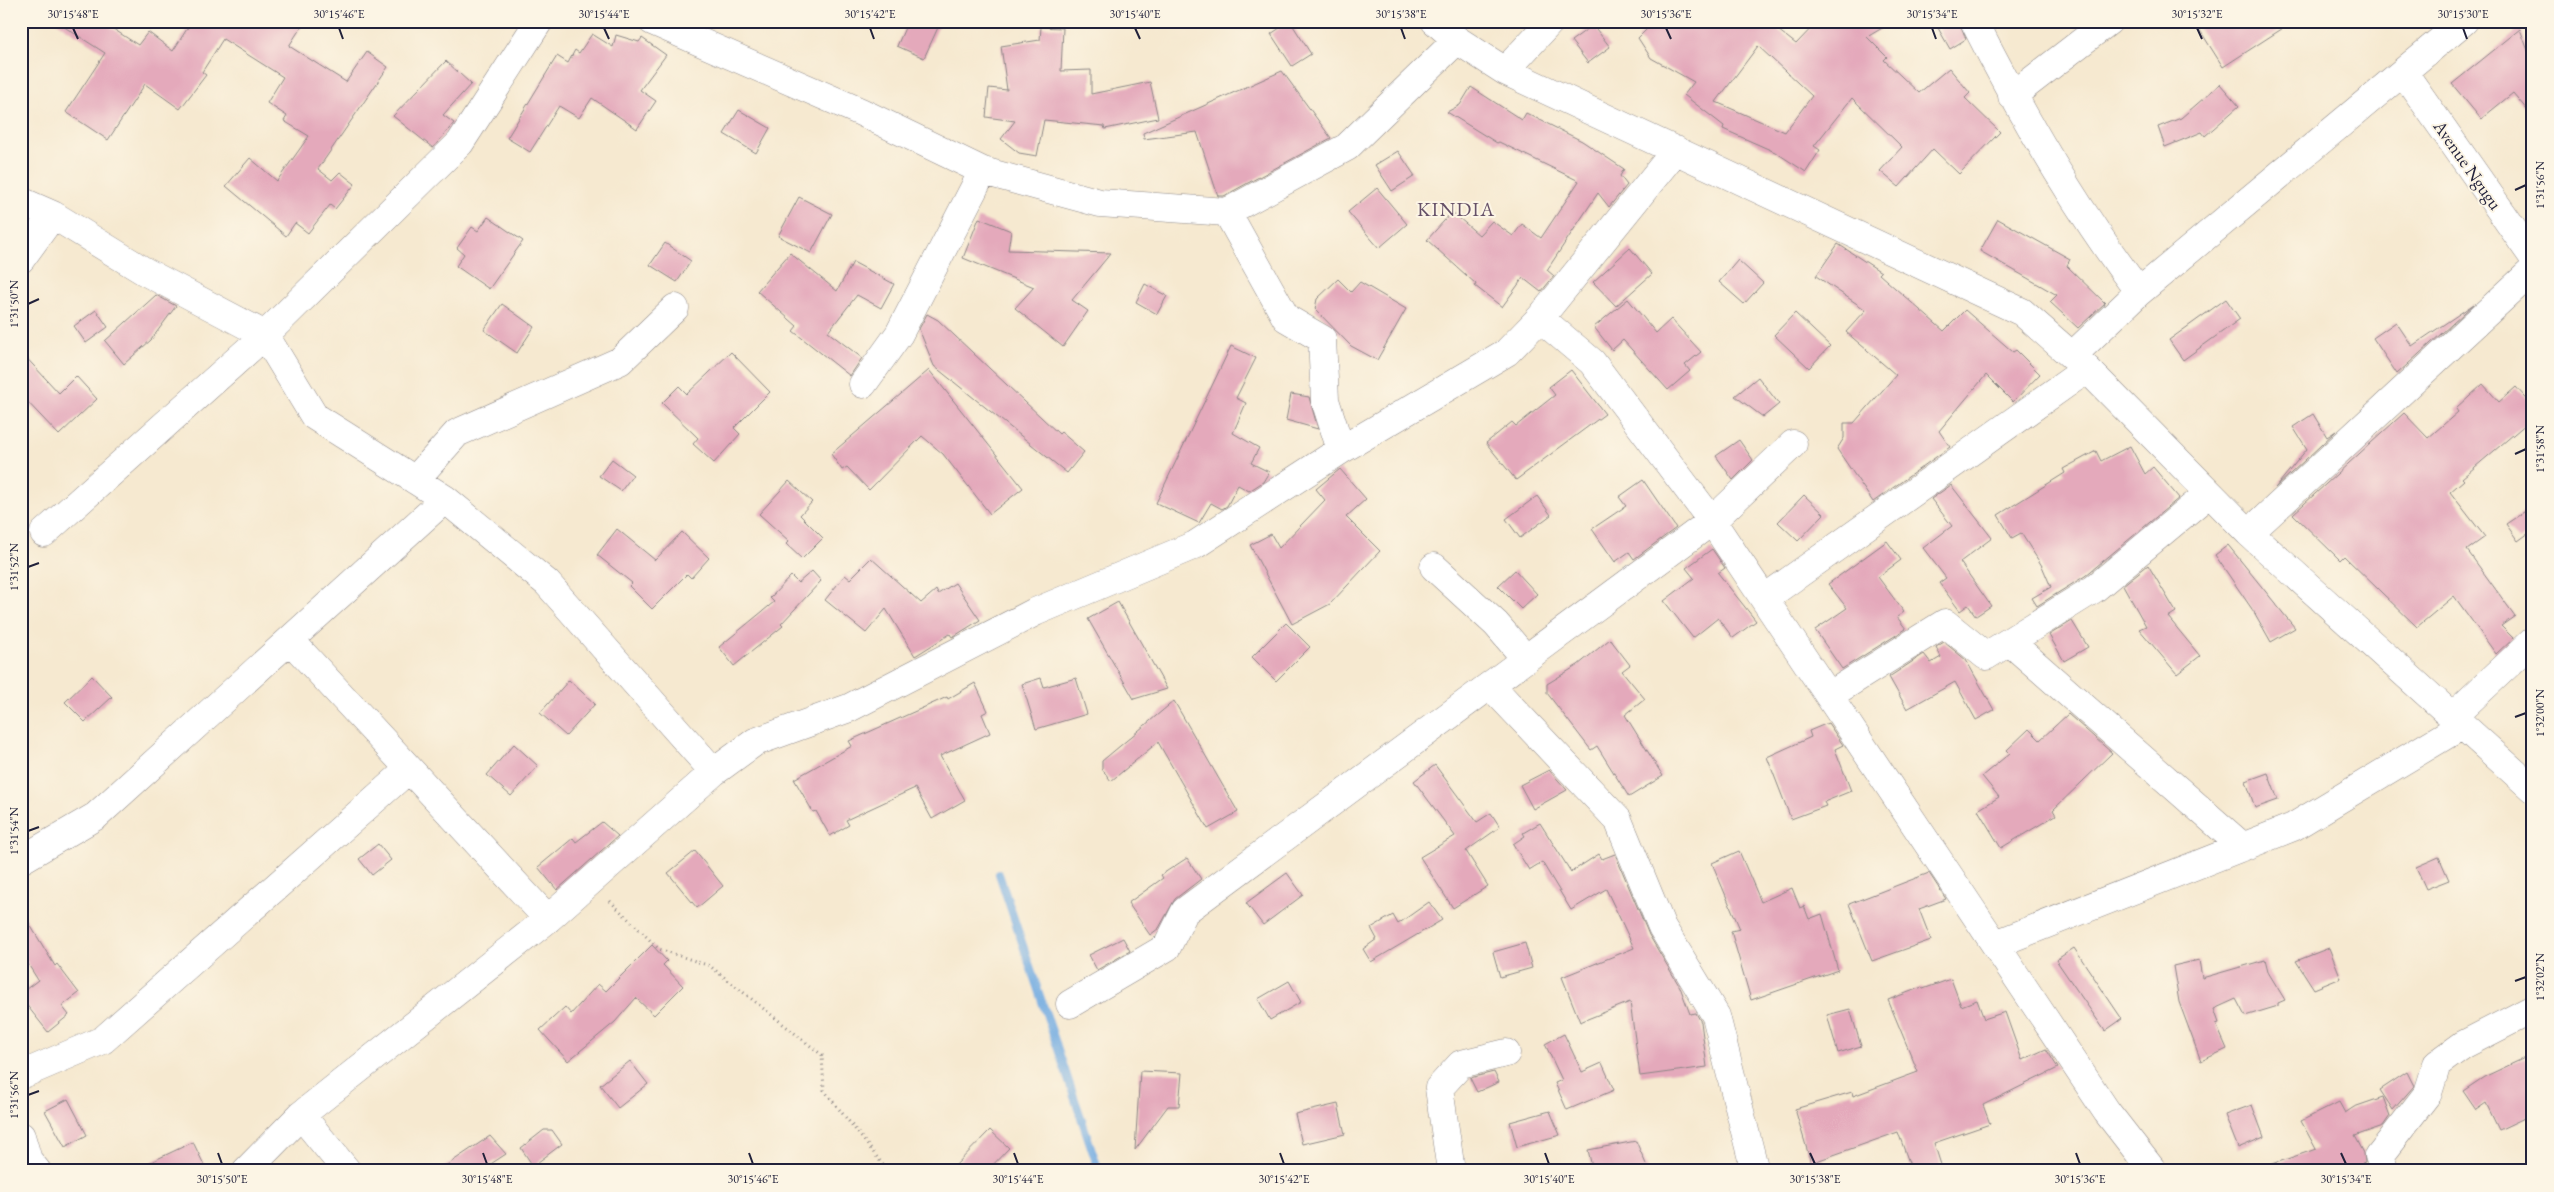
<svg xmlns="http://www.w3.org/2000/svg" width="2554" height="1192" font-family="'EB Garamond',serif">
	<rect width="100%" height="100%" fill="#fcf5e5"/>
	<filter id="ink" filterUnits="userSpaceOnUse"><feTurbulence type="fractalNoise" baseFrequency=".02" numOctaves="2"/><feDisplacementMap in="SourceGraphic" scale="10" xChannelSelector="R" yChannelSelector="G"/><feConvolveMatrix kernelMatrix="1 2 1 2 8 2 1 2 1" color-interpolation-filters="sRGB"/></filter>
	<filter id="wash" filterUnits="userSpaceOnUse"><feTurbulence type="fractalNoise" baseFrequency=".0096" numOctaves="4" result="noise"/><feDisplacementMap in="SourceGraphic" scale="20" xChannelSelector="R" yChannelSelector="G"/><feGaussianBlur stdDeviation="1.12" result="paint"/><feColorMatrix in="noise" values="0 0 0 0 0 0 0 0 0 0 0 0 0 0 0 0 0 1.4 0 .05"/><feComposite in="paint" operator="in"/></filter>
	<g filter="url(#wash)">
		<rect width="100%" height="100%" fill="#f6e9d0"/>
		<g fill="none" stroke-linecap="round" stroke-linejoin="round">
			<!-- stream -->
			<path stroke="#72abe1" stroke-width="8" d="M 999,874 L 1099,1171"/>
		</g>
		<g id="blocks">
			<!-- building -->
			<path fill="#e4a9bb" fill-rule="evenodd" d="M 55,21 L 101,21 L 138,45 L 148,32 L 173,51 L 192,21 L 305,21 L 289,46 L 346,82 L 367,52 L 388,67 L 318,169 L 332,180 L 340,172 L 355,184 L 335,209 L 330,205 L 308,233 L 295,223 L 286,236 L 226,186 L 250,158 L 277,181 L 309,136 L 284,121 L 287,116 L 267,103 L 283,77 L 223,39 L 202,72 L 206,75 L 180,109 L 145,84 L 108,140 L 66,112 L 105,53 Z
				M 908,21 L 941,21 L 924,58 L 897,46 Z
				M 1290,21 L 1311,54 L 1292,66 L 1271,34 Z
				M 1655,21 L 1777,21 L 1773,26 L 1796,44 L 1818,21 L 1894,21 L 1867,37 L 1887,57 L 1884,60 L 1919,93 L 1949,68 L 1970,93 L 1965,98 L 2000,132 L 1959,174 L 1933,149 L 1899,187 L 1880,171 L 1902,147 L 1852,98 L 1814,146 L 1820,150 L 1806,172 L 1775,152 L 1723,129 L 1724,126 L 1684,95 L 1694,82 L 1651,58 L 1638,38 ZM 1758,46 L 1812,96 L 1785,132 L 1716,102 Z
				M 1934,21 L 1959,21 L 1966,39 L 1950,49 Z
				M 2194,21 L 2294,21 L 2223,67 Z
				M 1593,25 L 1610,47 L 1588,63 L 1571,41 Z
				M 1041,27 L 1063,28 L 1061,71 L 1091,70 L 1091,94 L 1150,82 L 1158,118 L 1105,129 L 1104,126 L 1044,120 L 1037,156 L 1019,153 L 1001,139 L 1015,121 L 986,117 L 989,88 L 1007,90 L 1001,46 L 1040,40 Z
				M 2520,29 L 2533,64 L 2533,117 L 2513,93 L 2481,119 L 2452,84 Z
				M 592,34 L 613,47 L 616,35 L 639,42 L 642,38 L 666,55 L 640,90 L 656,101 L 637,129 L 592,98 L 579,118 L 559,106 L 530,152 L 507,138 L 557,56 L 568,63 L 575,50 L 579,53 Z
				M 446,61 L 471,84 L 443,115 L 454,123 L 433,148 L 393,116 Z
				M 1282,71 L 1331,138 L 1224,196 L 1218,196 L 1197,132 L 1144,139 L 1143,133 Z
				M 2220,84 L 2239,106 L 2205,136 L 2202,132 L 2165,147 L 2158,127 L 2181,118 Z
				M 1471,87 L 1522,120 L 1526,113 L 1582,141 L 1624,169 L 1620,176 L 1627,185 L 1609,207 L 1598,193 L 1547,270 L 1554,276 L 1541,292 L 1523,278 L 1502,307 L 1475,286 L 1476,284 L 1427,240 L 1452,212 L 1479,235 L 1492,221 L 1513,236 L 1522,224 L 1541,238 L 1579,181 L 1499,142 L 1497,143 L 1447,112 L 1460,105 Z
				M 739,110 L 770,128 L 756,153 L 724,134 Z
				M 1398,151 L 1415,176 L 1392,191 L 1375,165 Z
				M 1377,188 L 1407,224 L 1379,248 L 1348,212 Z
				M 799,197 L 832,214 L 811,253 L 778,236 Z
				M 488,217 L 523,241 L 489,289 L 456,266 L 464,254 L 457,248 L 472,227 L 478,231 Z
				M 979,218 L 1011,231 L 1008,250 L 1111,253 L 1072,300 L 1088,311 L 1063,347 L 1015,308 L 1034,287 L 963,258 Z
				M 1998,219 L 2070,259 L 2067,266 L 2105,303 L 2078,328 L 2050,302 L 2057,295 L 1980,251 Z
				M 665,243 L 691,261 L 677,282 L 650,265 Z
				M 1838,244 L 1881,272 L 1879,274 L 1944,331 L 1965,310 L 2013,352 L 2016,350 L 2040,374 L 2013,402 L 1986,375 L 1939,431 L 1950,447 L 1873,502 L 1837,449 L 1844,438 L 1844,423 L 1854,423 L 1896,375 L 1846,332 L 1866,310 L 1816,276 Z
				M 1630,248 L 1652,274 L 1616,306 L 1593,282 Z
				M 790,253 L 837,291 L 853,262 L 894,284 L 881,308 L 857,295 L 828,332 L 862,358 L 850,376 L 793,331 L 797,326 L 757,291 Z
				M 1738,260 L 1763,283 L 1744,304 L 1719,282 Z
				M 1338,279 L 1351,292 L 1360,282 L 1406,309 L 1377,360 L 1351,346 L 1315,309 L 1317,299 Z
				M 1145,284 L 1167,296 L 1157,314 L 1136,302 Z
				M 156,295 L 176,306 L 151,340 L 124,364 L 105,341 Z
				M 1628,299 L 1656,333 L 1671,319 L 1701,352 L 1685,365 L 1690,371 L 1668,390 L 1623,340 L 1612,350 L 1594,327 Z
				M 2226,299 L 2240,319 L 2183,360 L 2169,340 Z
				M 502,304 L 534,327 L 517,353 L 484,330 Z
				M 2474,304 L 2397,374 L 2373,338 L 2396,322 L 2412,346 Z
				M 96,310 L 108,327 L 86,343 L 74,326 Z
				M 1795,313 L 1830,346 L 1809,368 L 1774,335 Z
				M 927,314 L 938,320 L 1059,434 L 1061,432 L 1084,452 L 1067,473 L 934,366 L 919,329 Z
				M 1231,346 L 1256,358 L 1236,398 L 1246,403 L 1233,433 L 1259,448 L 1251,463 L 1269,472 L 1263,482 L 1249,491 L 1238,485 L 1227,506 L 1222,509 L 1211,503 L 1199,523 L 1156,503 Z
				M 21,352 L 59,393 L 76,376 L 97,399 L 59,435 L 21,395 Z
				M 731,352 L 770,392 L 734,428 L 740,434 L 714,463 L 693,444 L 698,438 L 662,403 L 679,386 L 687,394 Z
				M 929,370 L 1023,488 L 990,514 L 943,454 L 922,436 L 869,490 L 847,467 L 842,470 L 831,454 Z
				M 1571,370 L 1605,414 L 1516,480 L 1486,443 L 1512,422 L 1516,426 L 1555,395 L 1549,387 Z
				M 1758,377 L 1779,404 L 1763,417 L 1735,396 Z
				M 2483,384 L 2499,402 L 2516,387 L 2533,406 L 2533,418 L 2462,478 L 2464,480 L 2450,492 L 2485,537 L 2467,550 L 2515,616 L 2501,626 L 2513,638 L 2496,654 L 2454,596 L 2417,627 L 2344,556 L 2340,560 L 2293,514 L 2404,413 L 2428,438 L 2458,412 L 2456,409 Z
				M 1291,394 L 1309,397 L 1318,429 L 1286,420 Z
				M 2313,414 L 2327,437 L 2336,431 L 2275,488 L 2307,449 L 2293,427 Z
				M 1739,440 L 1753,460 L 1733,480 L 1716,456 Z
				M 2130,446 L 2145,474 L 2153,467 L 2179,498 L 2085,576 L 2037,606 L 2032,598 L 2051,587 L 2042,566 L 2021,533 L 2012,538 L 1998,515 L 2065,473 L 2063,469 L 2096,451 L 2101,461 Z
				M 612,459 L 633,475 L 621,491 L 599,476 Z
				M 1340,469 L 1366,499 L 1346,517 L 1380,551 L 1330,604 L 1292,624 L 1250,545 L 1271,534 L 1279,548 L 1325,500 L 1316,489 Z
				M 1643,480 L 1676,528 L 1634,559 L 1629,552 L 1615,562 L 1592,529 L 1626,506 L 1619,497 Z
				M 789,481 L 812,502 L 800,515 L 823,538 L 802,559 L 786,544 L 789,541 L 759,514 Z
				M 1951,485 L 1992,538 L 1960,562 L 1991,606 L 1976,616 L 1968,605 L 1960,611 L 1939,583 L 1946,578 L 1923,548 L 1952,526 L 1931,499 Z
				M 1804,495 L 1824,514 L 1798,541 L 1778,522 Z
				M 1537,496 L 1551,515 L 1520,538 L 1506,519 Z
				M 2533,506 L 2533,530 L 2518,541 L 2506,524 Z
				M 617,529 L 655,560 L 682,532 L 709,558 L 691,578 L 687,574 L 652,609 L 629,586 L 632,583 L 597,555 Z
				M 1887,541 L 1901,560 L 1878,577 L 1904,612 L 1897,617 L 1906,629 L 1842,669 L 1815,630 L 1847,608 L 1828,584 Z
				M 2228,545 L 2295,628 L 2271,642 L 2254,612 L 2215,555 Z
				M 1712,549 L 1725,568 L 1718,573 L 1756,621 L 1733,638 L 1718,618 L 1693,638 L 1664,601 L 1694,578 L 1686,568 Z
				M 871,558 L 921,603 L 936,590 L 938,594 L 955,583 L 980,620 L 956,635 L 952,637 L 950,634 L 915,656 L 886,609 L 866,633 L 825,600 L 845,575 L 850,579 Z
				M 2148,565 L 2176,612 L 2168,617 L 2200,656 L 2177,674 L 2139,629 L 2146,626 L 2123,585 Z
				M 1515,570 L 1537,594 L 1521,609 L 1498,586 Z
				M 812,571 L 821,581 L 781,624 L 783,626 L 734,666 L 719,647 L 774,602 L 770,598 L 791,576 L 798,583 Z
				M 1118,602 L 1167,689 L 1134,699 L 1088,619 Z
				M 2072,621 L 2088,647 L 2064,661 L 2049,635 Z
				M 1286,623 L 1310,647 L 1276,681 L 1252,657 Z
				M 1610,639 L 1630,665 L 1622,671 L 1645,699 L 1625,715 L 1663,776 L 1629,797 L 1597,746 L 1591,750 L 1547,693 L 1547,684 L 1578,665 Z
				M 1944,642 L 1966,660 L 1994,710 L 1976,720 L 1955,682 L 1907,709 L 1889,677 L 1924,654 L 1931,663 L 1941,657 L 1936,647 Z
				M 92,676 L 112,697 L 85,722 L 65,702 Z
				M 1041,678 L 1044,687 L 1076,678 L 1087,714 L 1036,729 L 1022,684 Z
				M 569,680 L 595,704 L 566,736 L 540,713 Z
				M 975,683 L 988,711 L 982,714 L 990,733 L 940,756 L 965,800 L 932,819 L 915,788 L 846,820 L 849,825 L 830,836 L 816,811 L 813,812 L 794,779 L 852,746 L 849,741 L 947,697 L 948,699 Z
				M 1174,701 L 1238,812 L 1208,829 L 1158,742 L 1111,781 L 1102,769 L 1102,761 Z
				M 2068,714 L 2112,753 L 2053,810 L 2056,815 L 2001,848 L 1978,810 L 1999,797 L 1982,776 L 2010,753 L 2007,750 L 2029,729 L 2040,740 Z
				M 1828,723 L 1843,745 L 1835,749 L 1851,791 L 1824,802 L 1826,806 L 1791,819 L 1767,757 L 1811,737 L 1809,731 Z
				M 514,744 L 538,766 L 511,796 L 487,775 Z
				M 1435,765 L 1477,822 L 1491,813 L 1500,827 L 1466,851 L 1488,886 L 1453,908 L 1420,857 L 1455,836 L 1414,781 Z
				M 1549,770 L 1567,790 L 1533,809 L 1520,785 Z
				M 2268,773 L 2278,800 L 2255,808 L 2246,781 Z
				M 602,822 L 618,836 L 557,890 L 538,867 L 573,838 L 576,842 Z
				M 1540,823 L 1571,872 L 1599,854 L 1602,859 L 1615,854 L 1649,935 L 1680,987 L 1690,1014 L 1696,1013 L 1701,1022 L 1707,1067 L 1640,1076 L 1630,1002 L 1580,1022 L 1562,977 L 1634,948 L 1606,889 L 1571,910 L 1542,862 L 1529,870 L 1513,844 L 1525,836 L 1523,833 Z
				M 378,844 L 391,860 L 372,875 L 359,859 Z
				M 695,851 L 723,886 L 697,908 L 668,873 Z
				M 1739,851 L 1761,902 L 1792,888 L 1800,908 L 1804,906 L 1809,919 L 1822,914 L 1838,970 L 1751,1000 L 1731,931 L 1740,929 L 1712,863 Z
				M 2439,857 L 2449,880 L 2426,889 L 2416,867 Z
				M 1187,858 L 1201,879 L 1175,899 L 1159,928 L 1150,935 L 1128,903 L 1163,878 L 1161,875 Z
				M 1287,873 L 1303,895 L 1263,925 L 1246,903 Z
				M 1929,873 L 1946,899 L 1919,909 L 1931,940 L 1872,961 L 1849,904 Z
				M 1429,902 L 1442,920 L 1371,962 L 1363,949 L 1377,939 L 1371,928 L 1393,915 L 1398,924 Z
				M 21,910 L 55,966 L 57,964 L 79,993 L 62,1006 L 69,1015 L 48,1032 L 21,998 L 21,993 L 38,980 L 21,953 Z
				M 1123,938 L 1130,951 L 1097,970 L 1089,955 Z
				M 1525,943 L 1532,968 L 1500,977 L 1493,952 Z
				M 652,945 L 667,961 L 663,965 L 683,986 L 654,1015 L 636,998 L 615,1022 L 568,1061 L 540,1030 L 565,1007 L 571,1014 L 598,984 L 606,991 Z
				M 2074,948 L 2122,1019 L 2105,1031 L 2056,960 Z
				M 2329,948 L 2341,978 L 2314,989 L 2296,961 Z
				M 2199,960 L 2202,978 L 2265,960 L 2268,972 L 2285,1000 L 2278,1003 L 2278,1006 L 2245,1016 L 2236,999 L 2214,1009 L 2219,1023 L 2216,1024 L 2227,1049 L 2201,1061 L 2179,1002 L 2173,966 Z
				M 1951,979 L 1961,1006 L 1977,1000 L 1984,1019 L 2005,1012 L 2022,1060 L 2046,1049 L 2058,1068 L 1983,1105 L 1990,1124 L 1934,1143 L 1943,1171 L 1912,1171 L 1898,1132 L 1811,1163 L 1795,1109 L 1852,1092 L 1853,1096 L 1918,1072 L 1888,1000 L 1922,987 L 1923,989 Z
				M 1289,981 L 1301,1002 L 1270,1020 L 1258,999 Z
				M 1850,1009 L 1861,1046 L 1838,1053 L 1827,1015 Z
				M 1564,1034 L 1582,1072 L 1602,1063 L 1614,1090 L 1567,1110 L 1555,1083 L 1562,1080 L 1545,1044 Z
				M 2533,1054 L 2533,1114 L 2499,1130 L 2486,1103 L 2476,1110 L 2463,1091 L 2484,1077 Z
				M 630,1061 L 648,1084 L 618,1108 L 600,1085 Z
				M 1140,1071 L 1182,1073 L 1179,1106 L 1168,1106 L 1135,1150 Z
				M 1494,1072 L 1499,1082 L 1477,1092 L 1470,1078 Z
				M 2407,1072 L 2414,1086 L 2393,1110 L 2380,1090 Z
				M 2383,1097 L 2390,1116 L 2383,1126 L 2355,1136 L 2364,1153 L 2365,1163 L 2362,1164 L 2366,1171 L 2265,1171 L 2264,1167 L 2316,1149 L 2301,1121 L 2339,1102 L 2345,1113 L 2354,1107 Z
				M 68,1099 L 87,1135 L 65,1147 L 45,1111 Z
				M 1338,1104 L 1345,1134 L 1302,1144 L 1295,1114 Z
				M 2252,1105 L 2264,1137 L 2238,1148 L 2225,1115 Z
				M 1550,1111 L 1560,1135 L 1517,1147 L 1510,1122 Z
				M 544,1130 L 552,1130 L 562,1144 L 533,1166 L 521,1148 Z
				M 990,1130 L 1009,1148 L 987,1171 L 950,1171 Z
				M 490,1136 L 506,1154 L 480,1171 L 438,1171 Z
				M 1636,1141 L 1649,1171 L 1593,1171 L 1588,1150 Z
				M 193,1142 L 207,1171 L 132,1171 Z"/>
		</g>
	</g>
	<g filter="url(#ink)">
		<use href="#blocks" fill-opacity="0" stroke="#8c8686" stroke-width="1"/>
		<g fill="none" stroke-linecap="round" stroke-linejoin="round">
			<defs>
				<path id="minor" d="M 652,21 L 861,112 L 983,171 L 1100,203 L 1227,212 L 1347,147 L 1457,40
					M 1435,21 L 1457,40 L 1505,71 L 2022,312 L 2087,369 L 2249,533 L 2533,789
					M 1974,21 C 2021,114 2076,209 2139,292
					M 1505,71 L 1551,21
					M 2404,73 L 2533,257
					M 2012,96 L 2109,21
					M 21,201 L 53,215 L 144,271 L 265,335 L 314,416 L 445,499 L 547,583 L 714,772
					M 1227,212 L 1286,318 L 1322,339 L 1325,400 L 1341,450
					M 21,259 L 53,215
					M 1540,318 L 1592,362 L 1712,521 L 2107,1112 L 2153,1171
					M 2072,356 L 2139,292 L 2464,21
					M 863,384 L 899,334 L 983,171
					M 415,480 L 457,433 L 620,361 L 675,308
					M 44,533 L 265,335 L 460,143 L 539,21
					M 2249,533 L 2533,270
					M 1434,567 L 1496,624 L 1526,659
					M 1765,598 L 2087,369
					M 290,640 L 548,919
					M 2010,642 L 2243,847
					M 1491,686 L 1618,820 L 1662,927 L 1716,1016 L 1755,1171
					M 1830,695 L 1945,623 L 1986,656 L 2094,589 L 2208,494
					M 2452,717 L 2533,641
					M 21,860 L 96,816 L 445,499
					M 1996,944 L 2293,827 L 2461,726
					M 1070,1004 L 1167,947 L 1185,911 L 1712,521 L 1793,444
					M 21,1075 L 103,1040 L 409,769
					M 301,1115 L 347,1171
					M 21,1136 L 28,1160 L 37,1171
					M 246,1171 L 301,1115 L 548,919 L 714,772 L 755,742 L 849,708 L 1035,612 L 1195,545 L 1341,450 L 1507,352 L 1540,318 L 1676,150
					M 1451,1171 L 1439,1088 L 1461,1064 L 1506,1053
					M 2385,1171 L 2379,1156 L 2428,1093 L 2437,1064 L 2463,1045 L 2533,1009"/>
			</defs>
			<!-- minor casing -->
			<use href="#minor" stroke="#8c8686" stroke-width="29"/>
			<!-- path -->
			<path stroke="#8c8686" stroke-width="3" stroke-dasharray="1 4" stroke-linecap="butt" d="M 610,901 L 659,949 L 710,966 L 822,1055 L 824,1090 L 888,1171"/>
			<!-- minor -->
			<use href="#minor" stroke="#fff" stroke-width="28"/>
		</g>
	</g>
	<!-- ticks -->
	<path fill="none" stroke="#22223b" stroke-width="2" d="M 73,28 L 78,39M 339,28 L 343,39M 604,28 L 609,39M 870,28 L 874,39M 1135,28 L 1140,39M 1401,28 L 1405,39M 1666,28 L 1671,39M 1932,28 L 1936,39M 2197,28 L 2202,39M 2463,28 L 2467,39M 2515,190 L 2526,185M 28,304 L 39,299M 2515,454 L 2526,449M 28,567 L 39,563M 2515,717 L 2526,713M 28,831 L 39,827M 2515,981 L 2526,977M 28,1095 L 39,1091M 218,1153 L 222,1164M 483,1153 L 487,1164M 749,1153 L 753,1164M 1014,1153 L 1018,1164M 1280,1153 L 1284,1164M 1545,1153 L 1549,1164M 1810,1153 L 1815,1164M 2076,1153 L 2080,1164M 2341,1153 L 2346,1164"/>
	<g text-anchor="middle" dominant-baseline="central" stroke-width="4" stroke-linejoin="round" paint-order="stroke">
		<!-- street labels -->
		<g font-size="18" fill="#22223b" stroke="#fcf5e5">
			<text transform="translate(2468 165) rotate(55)">Avenue Ngugu</text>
		</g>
		<!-- quarter labels -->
		<g font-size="20" letter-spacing="1" fill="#665168" stroke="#fcf5e5">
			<text x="1456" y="209">KINDIA</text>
		</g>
	</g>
	<!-- margin -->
	<rect width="2554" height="1192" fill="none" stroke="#fcf5e5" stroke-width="55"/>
	<rect x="28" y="28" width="2498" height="1136" fill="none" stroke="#22223b" stroke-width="2"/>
	<g font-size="12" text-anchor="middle" fill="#22223b">
		<text x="73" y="18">30°15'48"E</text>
		<text x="339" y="18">30°15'46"E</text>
		<text x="604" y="18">30°15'44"E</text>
		<text x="870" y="18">30°15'42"E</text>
		<text x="1135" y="18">30°15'40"E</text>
		<text x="1401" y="18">30°15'38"E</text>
		<text x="1666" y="18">30°15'36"E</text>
		<text x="1932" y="18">30°15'34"E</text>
		<text x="2197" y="18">30°15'32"E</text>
		<text x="2463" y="18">30°15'30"E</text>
		<text transform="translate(2540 185) rotate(-90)" y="4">1°31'56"N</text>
		<text transform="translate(14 304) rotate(-90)" y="4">1°31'50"N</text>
		<text transform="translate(2540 449) rotate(-90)" y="4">1°31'58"N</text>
		<text transform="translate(14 567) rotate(-90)" y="4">1°31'52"N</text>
		<text transform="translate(2540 713) rotate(-90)" y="4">1°32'00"N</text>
		<text transform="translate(14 831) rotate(-90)" y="4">1°31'54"N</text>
		<text transform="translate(2540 977) rotate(-90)" y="4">1°32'02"N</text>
		<text transform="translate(14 1095) rotate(-90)" y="4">1°31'56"N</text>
		<text x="222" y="1183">30°15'50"E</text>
		<text x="487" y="1183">30°15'48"E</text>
		<text x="753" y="1183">30°15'46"E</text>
		<text x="1018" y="1183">30°15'44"E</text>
		<text x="1284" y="1183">30°15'42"E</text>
		<text x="1549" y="1183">30°15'40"E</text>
		<text x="1815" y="1183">30°15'38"E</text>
		<text x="2080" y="1183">30°15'36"E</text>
		<text x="2346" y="1183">30°15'34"E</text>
	</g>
</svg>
